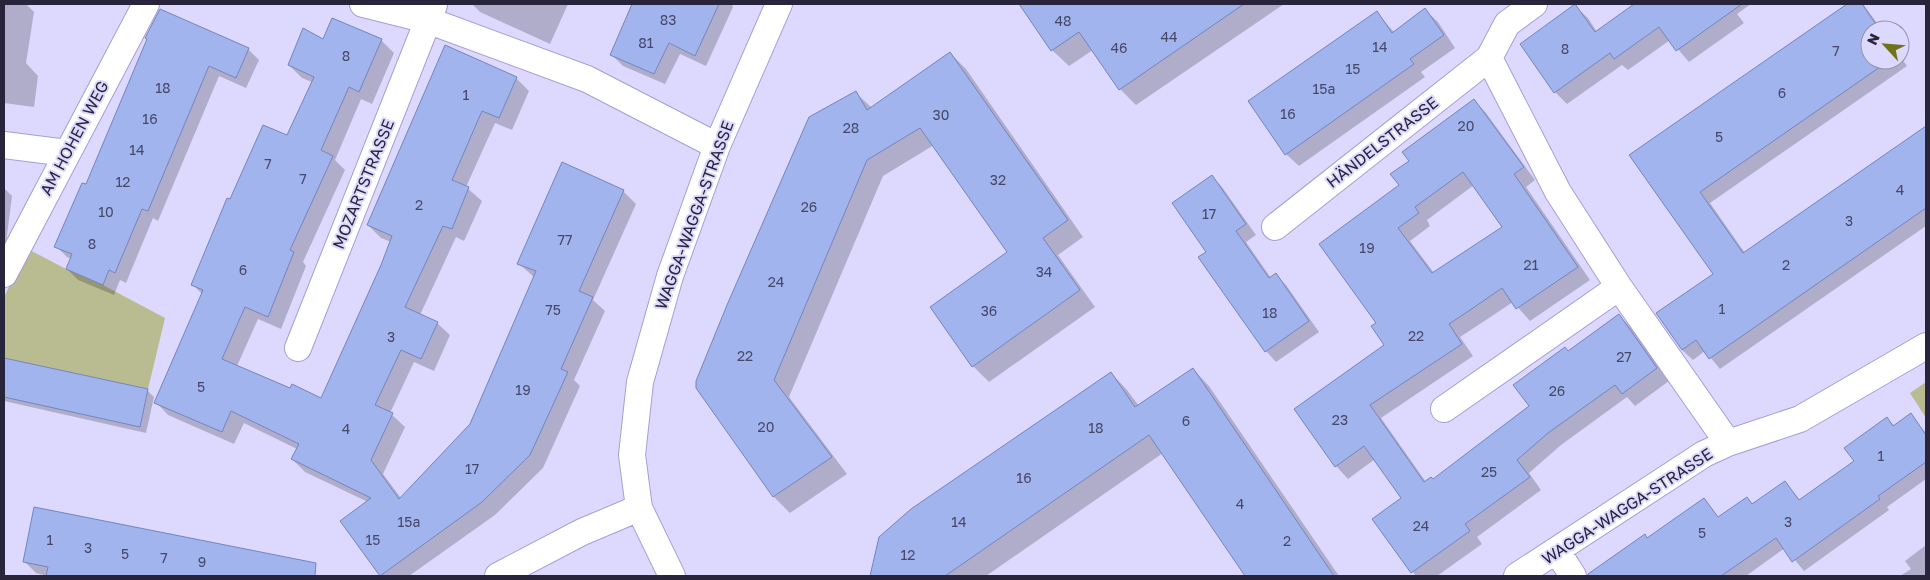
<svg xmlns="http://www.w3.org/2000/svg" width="1930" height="580" font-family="'Golos Text',sans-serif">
	<rect width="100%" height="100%" fill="#ddd9fe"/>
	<!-- green -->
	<path fill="#b9bc90" d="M 28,249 L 66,269 L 103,285 L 165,318 L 148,389 L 4,358 L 4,297 Z
		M 1926,382 L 1926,418 L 1910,393 Z"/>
	<!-- shadow -->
	<path fill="#0003" fill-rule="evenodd" d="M 4,4 L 26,4 L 34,12 L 26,63 L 38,76 L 34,107 L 4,103 Z
		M 472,4 L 568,4 L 550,44 L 480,12 Z
		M 633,4 L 732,4 L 733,7 L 706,66 L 680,54 L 665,84 L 623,66 L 612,55 Z
		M 1021,4 L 1113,4 L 1116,8 L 1123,4 L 1284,4 L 1136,105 L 1120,89 L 1093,50 L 1069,66 L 1052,50 Z
		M 1636,4 L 1641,4 L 1643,6 L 1646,4 L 1751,4 L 1737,14 L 1744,23 L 1689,62 L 1670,40 L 1628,70 L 1622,65 L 1567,104 L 1555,92 L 1575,6 L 1588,18 L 1597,32 Z
		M 1849,4 L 1863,4 L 1882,30 L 1870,30 L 1870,60 L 1900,60 L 1900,56 L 1907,66 L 1710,203 L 1745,253 L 1920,131 L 1926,137 L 1926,226 L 1720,369 L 1705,351 L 1693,360 L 1682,350 L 1714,274 L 1630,155 Z
		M 1425,10 L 1438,22 L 1455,48 L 1421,72 L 1425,77 L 1299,166 L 1286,154 L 1377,13 L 1394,32 Z
		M 148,40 L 248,49 L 259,60 L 246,88 L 219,76 L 158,221 L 153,218 L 126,283 L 120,280 L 114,295 L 78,280 L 67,269 L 71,259 L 67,257 L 56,246 L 86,186 Z
		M 381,40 L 394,53 L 372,104 L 361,99 L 335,160 L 345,170 L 303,262 L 306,266 L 281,329 L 258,319 L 237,366 L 290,390 L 321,400 L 383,265 L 391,242 L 381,238 L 368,225 L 446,46 L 516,78 L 529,91 L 512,130 L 495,123 L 466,187 L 482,201 L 464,241 L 456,237 L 420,315 L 437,323 L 450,335 L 434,371 L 414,362 L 390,413 L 405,427 L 383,474 L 401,498 L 471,424 L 534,277 L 518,263 L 623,191 L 636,204 L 593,300 L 605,311 L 574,380 L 580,386 L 543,468 L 495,515 L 409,576 L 380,575 L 368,502 L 305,472 L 292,459 L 297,449 L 244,423 L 234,444 L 168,415 L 156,402 L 202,294 L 193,285 L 231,201 L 287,136 L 312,82 L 302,78 L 289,65 L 324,41 Z
		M 950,53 L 966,69 L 1083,237 L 1058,255 L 1095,307 L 989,382 L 973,366 L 1009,252 L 934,145 L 883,176 L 789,397 L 847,474 L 790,513 L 774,497 L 697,388 L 856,93 L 872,108 Z
		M 1474,100 L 1486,113 L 1535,180 L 1526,187 L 1590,280 L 1530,321 L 1513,302 L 1489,318 L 1460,337 L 1473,356 L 1381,418 L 1426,482 L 1433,480 L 1530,406 L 1568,352 L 1619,315 L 1631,328 L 1669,381 L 1635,406 L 1627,397 L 1561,445 L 1529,473 L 1541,490 L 1477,537 L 1482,544 L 1437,576 L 1416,576 L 1374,519 L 1403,498 L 1375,459 L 1348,479 L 1336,466 L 1385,346 L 1378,323 L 1401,186 L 1411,161 ZM 1474,185 L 1504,227 L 1434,273 L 1410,241 L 1430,226 L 1427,220 Z
		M 1212,176 L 1222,187 L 1256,235 L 1246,242 L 1271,278 L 1275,274 L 1286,285 L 1319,332 L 1276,362 L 1266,351 L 1207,252 Z
		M 4,188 L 12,196 L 6,243 L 4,243 Z
		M 4,359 L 147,390 L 154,397 L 146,433 L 4,401 Z
		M 1193,369 L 1209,386 L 1339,576 L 1246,576 L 1163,453 L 986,576 L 871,576 L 880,537 L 1111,373 L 1127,390 L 1139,406 Z
		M 1911,415 L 1926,433 L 1926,479 L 1887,507 L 1889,510 L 1804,571 L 1785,548 L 1746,576 L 1606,576 L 1600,567 L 1648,539 L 1704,500 L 1719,518 L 1747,499 L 1753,505 L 1785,483 L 1800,500 L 1855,462 L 1887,419 L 1895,426 Z
		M 1926,545 L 1926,576 L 1900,576 L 1911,569 L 1905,561 Z
		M 25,562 L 309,572 L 308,576 L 47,576 L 36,573 Z"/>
	<!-- building -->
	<path fill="#a2b4ee" stroke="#7485bc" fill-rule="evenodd" d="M 632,4 L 719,4 L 695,56 L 669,43 L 654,74 L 610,55 Z
		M 1019,4 L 1244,4 L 1119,90 L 1079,32 L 1051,51 Z
		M 1575,4 L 1595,32 L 1634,4 L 1742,4 L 1676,51 L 1659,27 L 1614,59 L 1610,53 L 1554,93 L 1520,44 Z
		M 1847,4 L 1862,4 L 1880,30 L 1870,30 L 1870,60 L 1890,60 L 1700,192 L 1743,253 L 1926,126 L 1926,208 L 1709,359 L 1696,340 L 1682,350 L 1656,313 L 1713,274 L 1629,155 Z
		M 1425,8 L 1444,35 L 1410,59 L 1414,64 L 1285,155 L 1248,101 L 1377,11 L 1392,33 Z
		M 160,9 L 249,48 L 236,78 L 209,66 L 148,211 L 142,209 L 115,273 L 109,270 L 103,285 L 66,269 L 72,254 L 54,247 L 82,183 L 86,184 L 147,39 L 145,38 Z
		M 332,18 L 382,39 L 359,92 L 349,87 L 321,150 L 333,156 L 290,250 L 294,252 L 268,317 L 245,307 L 222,359 L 290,388 L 292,384 L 321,398 L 381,265 L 392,236 L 367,225 L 445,45 L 517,77 L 499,118 L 482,111 L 452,180 L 469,187 L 452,229 L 443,226 L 405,307 L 438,322 L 421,359 L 401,350 L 375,405 L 393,413 L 371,460 L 399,499 L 470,424 L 536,271 L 517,264 L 562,162 L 624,190 L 579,291 L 593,297 L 561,369 L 568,372 L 530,455 L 482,502 L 380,576 L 340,521 L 371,498 L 291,459 L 299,444 L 231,411 L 222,432 L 154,403 L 203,290 L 191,285 L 227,198 L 230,199 L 263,125 L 287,135 L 314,77 L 288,65 L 303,28 L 323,39 Z
		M 950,52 L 1068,220 L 1043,238 L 1080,290 L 972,367 L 930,307 L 1007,252 L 920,128 L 867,160 L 774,380 L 832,457 L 773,497 L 696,388 L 696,381 L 727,305 L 809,117 L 856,91 L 867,110 Z
		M 1474,99 L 1524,167 L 1514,174 L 1578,267 L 1516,309 L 1502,288 L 1476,306 L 1449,324 L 1462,344 L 1370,405 L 1424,482 L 1431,477 L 1433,479 L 1529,406 L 1513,385 L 1565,347 L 1568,351 L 1619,314 L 1657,368 L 1622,394 L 1615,385 L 1548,433 L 1517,460 L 1530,477 L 1465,524 L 1470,531 L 1411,573 L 1372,519 L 1401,498 L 1364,446 L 1335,467 L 1294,409 L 1384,345 L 1371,326 L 1376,323 L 1319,244 L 1399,185 L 1390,174 L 1409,161 L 1402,152 ZM 1463,172 L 1502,227 L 1432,273 L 1398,228 L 1419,213 L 1415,207 Z
		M 1212,175 L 1246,224 L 1236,231 L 1269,278 L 1276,273 L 1309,321 L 1265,352 L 1198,257 L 1206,252 L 1172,203 Z
		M 4,358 L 148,389 L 140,427 L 4,397 Z
		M 1193,368 L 1334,576 L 1245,576 L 1149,435 L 945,576 L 870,576 L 879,537 L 911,509 L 1111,372 L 1135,407 Z
		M 1911,413 L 1926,435 L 1926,462 L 1878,496 L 1880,499 L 1792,562 L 1776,538 L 1721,576 L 1588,576 L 1588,574 L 1645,534 L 1647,538 L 1704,498 L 1718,517 L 1747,497 L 1752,504 L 1785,481 L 1799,500 L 1854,461 L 1844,448 L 1887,417 L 1893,426 Z
		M 34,507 L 316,563 L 315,576 L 46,576 L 48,567 L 23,562 Z"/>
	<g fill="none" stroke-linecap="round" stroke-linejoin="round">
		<defs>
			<path id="street" d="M 363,4 L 427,20 L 587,79 L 717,146
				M 1489,58 L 1558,192 L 1619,287 L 1728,443
				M 4,145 L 67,153
				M 1275,227 L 1489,58 L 1507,24 L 1534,4
				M 4,274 L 146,4
				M 298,348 L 434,5
				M 1444,409 L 1619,287
				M 1557,551 L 1573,576
				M 498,576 L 582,532 L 639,508
				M 672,576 L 639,508 L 632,455 L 640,382 L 670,276 L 717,146 L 779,4
				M 1517,576 L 1704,454 L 1728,443 L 1800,419 L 1926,346"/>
		</defs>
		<!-- street casing -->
		<use href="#street" stroke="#a69dd8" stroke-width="28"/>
		<!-- street -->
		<use href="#street" stroke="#fff" stroke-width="26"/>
	</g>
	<g text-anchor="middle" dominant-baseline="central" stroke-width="4" stroke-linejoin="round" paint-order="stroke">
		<!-- number labels -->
		<g font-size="14" fill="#464868">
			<text x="668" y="19">83</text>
			<text x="1063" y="20">48</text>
			<text x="1169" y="36">44</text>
			<text x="646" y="42">81</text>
			<text x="1380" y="46">14</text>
			<text x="1119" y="47">46</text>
			<text x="1565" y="48">8</text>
			<text x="1836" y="50">7</text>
			<text x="346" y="55">8</text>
			<text x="1353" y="68">15</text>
			<text x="163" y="87">18</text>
			<text x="1324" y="88">15a</text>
			<text x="1782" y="92">6</text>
			<text x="466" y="94">1</text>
			<text x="1288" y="113">16</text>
			<text x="941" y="114">30</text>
			<text x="150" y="118">16</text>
			<text x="1466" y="125">20</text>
			<text x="851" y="127">28</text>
			<text x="1719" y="136">5</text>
			<text x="137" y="149">14</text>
			<text x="268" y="163">7</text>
			<text x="303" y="178">7</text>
			<text x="998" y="179">32</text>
			<text x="123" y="181">12</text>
			<text x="1900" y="189">4</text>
			<text x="419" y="204">2</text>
			<text x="809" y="206">26</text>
			<text x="106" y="211">10</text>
			<text x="1209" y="213">17</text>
			<text x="1849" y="220">3</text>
			<text x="565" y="239">77</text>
			<text x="92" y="243">8</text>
			<text x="1367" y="247">19</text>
			<text x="1531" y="264">21</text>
			<text x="1786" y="264">2</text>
			<text x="243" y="269">6</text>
			<text x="1044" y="271">34</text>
			<text x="776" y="281">24</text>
			<text x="1722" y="308">1</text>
			<text x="553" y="309">75</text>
			<text x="989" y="310">36</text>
			<text x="1270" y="312">18</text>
			<text x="1416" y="335">22</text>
			<text x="391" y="336">3</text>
			<text x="745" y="355">22</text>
			<text x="1624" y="356">27</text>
			<text x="201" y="386">5</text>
			<text x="523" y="389">19</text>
			<text x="1557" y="390">26</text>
			<text x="1340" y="419">23</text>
			<text x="1186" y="420">6</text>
			<text x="766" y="426">20</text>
			<text x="1096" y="427">18</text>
			<text x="346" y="428">4</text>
			<text x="1881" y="455">1</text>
			<text x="472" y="468">17</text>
			<text x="1489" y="471">25</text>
			<text x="1024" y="477">16</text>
			<text x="1240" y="503">4</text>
			<text x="409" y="521">15a</text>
			<text x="959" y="521">14</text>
			<text x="1788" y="521">3</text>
			<text x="1421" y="525">24</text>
			<text x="1702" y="532">5</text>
			<text x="50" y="539">1</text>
			<text x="373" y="539">15</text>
			<text x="1287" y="540">2</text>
			<text x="88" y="547">3</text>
			<text x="125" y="553">5</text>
			<text x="908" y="554">12</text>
			<text x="164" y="557">7</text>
			<text x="202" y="561">9</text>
		</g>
		<!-- street labels -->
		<g font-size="16" fill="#28243b" stroke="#ddd9fe">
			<text transform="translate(74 138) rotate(-62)">AM HOHEN WEG</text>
			<text transform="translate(1382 142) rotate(-38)">HÄNDELSTRASSE</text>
			<text transform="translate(363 184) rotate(-68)">MOZARTSTRASSE</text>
			<text transform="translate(694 215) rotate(-70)">WAGGA-WAGGA-STRASSE</text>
			<text transform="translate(1627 506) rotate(-33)">WAGGA-WAGGA-STRASSE</text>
		</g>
	</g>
	<!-- border -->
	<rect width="1930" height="580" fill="none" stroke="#28243b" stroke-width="10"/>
	<!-- north arrow -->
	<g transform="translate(1885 45) rotate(296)"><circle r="24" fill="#ddd9fe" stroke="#9591b0"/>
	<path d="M0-4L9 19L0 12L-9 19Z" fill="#707218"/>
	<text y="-8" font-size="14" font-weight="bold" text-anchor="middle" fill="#28243b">N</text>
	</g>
</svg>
